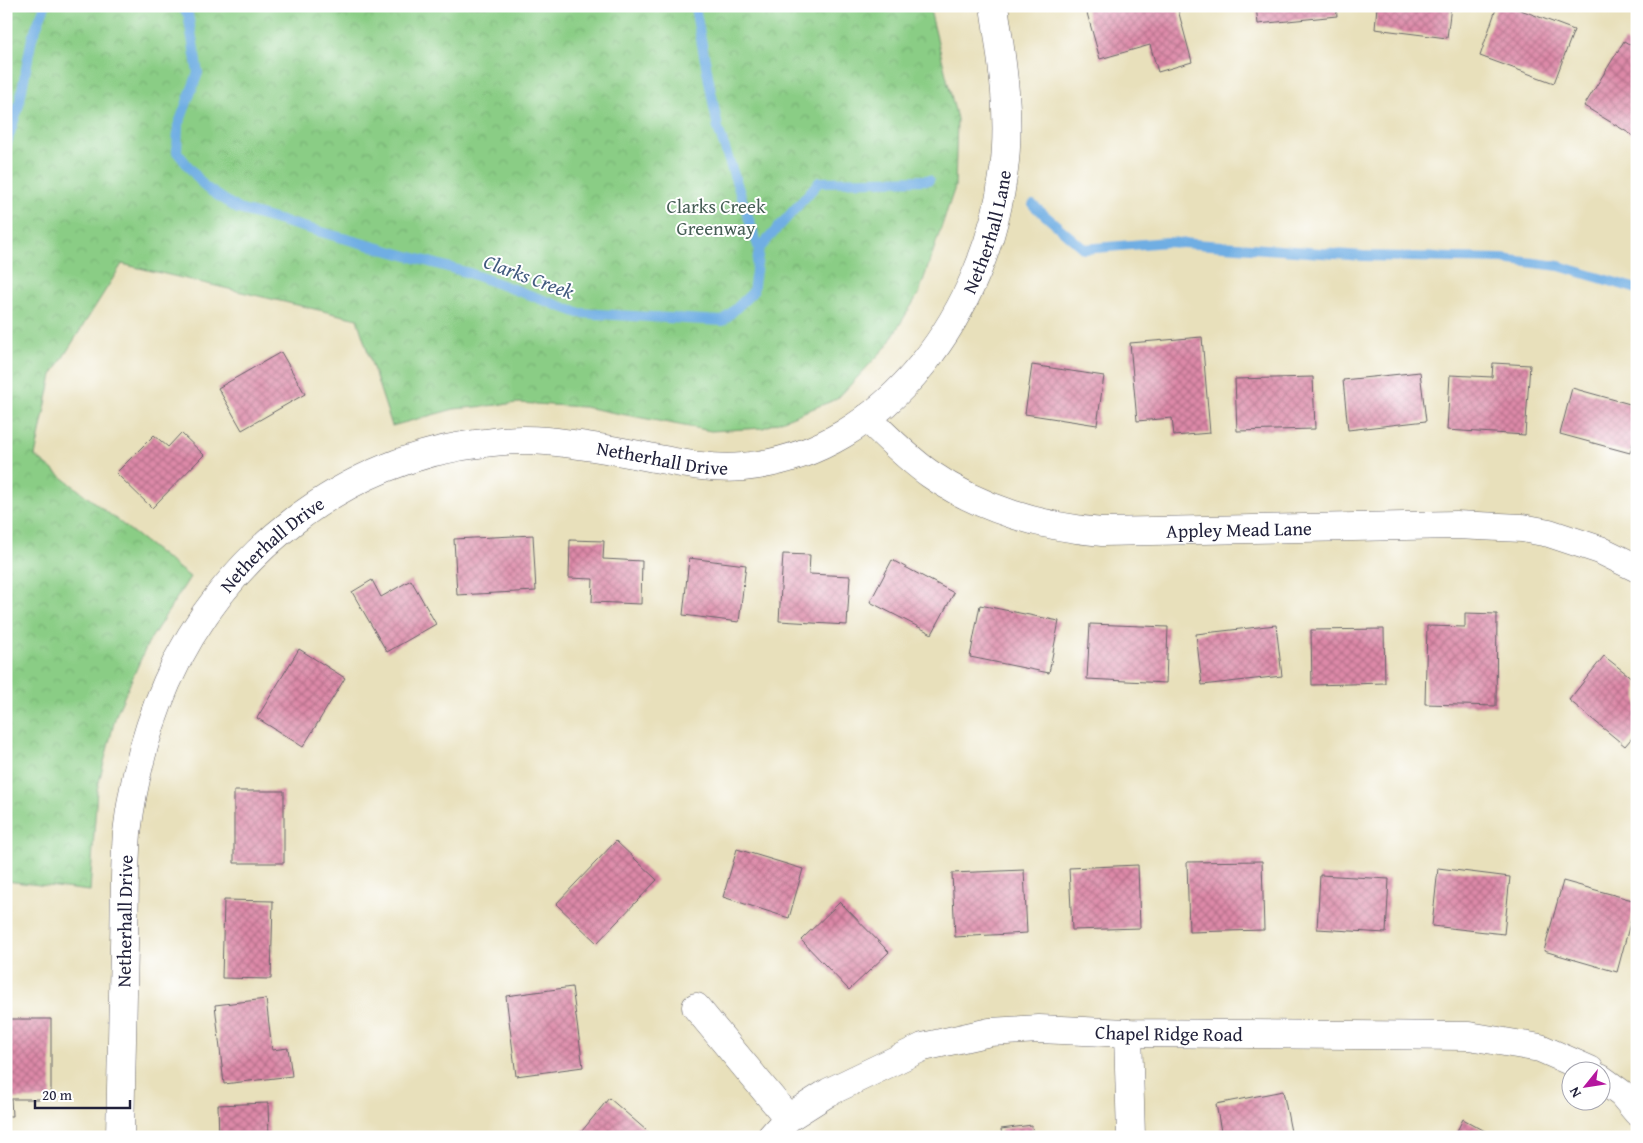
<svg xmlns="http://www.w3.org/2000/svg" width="1643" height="1143" font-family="'Gentium Book Plus',serif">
	<defs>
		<pattern id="park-crowns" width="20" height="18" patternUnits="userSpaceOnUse" patternTransform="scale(1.25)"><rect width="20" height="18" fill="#8acd85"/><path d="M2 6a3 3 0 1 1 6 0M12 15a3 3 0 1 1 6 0" fill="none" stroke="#77b074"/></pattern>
		<pattern id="building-cross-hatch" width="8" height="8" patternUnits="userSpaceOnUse" patternTransform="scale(1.25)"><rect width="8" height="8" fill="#dd89a8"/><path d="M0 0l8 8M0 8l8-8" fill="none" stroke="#b3708a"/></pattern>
	</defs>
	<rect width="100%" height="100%" fill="#fff"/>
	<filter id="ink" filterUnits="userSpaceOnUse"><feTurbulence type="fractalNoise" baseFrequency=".02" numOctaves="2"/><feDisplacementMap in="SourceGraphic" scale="10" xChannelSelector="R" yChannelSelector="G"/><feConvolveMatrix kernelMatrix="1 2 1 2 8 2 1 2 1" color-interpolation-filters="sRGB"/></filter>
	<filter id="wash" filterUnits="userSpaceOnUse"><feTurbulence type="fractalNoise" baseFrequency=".0096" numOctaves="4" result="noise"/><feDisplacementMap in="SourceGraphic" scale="20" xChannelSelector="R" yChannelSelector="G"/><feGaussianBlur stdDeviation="1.12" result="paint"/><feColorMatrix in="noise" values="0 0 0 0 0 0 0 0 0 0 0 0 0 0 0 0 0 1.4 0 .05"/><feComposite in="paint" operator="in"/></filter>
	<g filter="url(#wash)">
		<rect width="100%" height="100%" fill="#e8e0bb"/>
		<!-- park -->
		<path fill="url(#park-crowns)" stroke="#567860" d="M 6,6 L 929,6 L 957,119 L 955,187 L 919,293 L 886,347 L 837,399 L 763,428 L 711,431 L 584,407 L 519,403 L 454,409 L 392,426 L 357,319 L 122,264 L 52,375 L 35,456 L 190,577 L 148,643 L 116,715 L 97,790 L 90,891 L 6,881 Z"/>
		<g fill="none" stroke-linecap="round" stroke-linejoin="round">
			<!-- stream -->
			<path stroke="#70aee3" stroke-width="10" d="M 181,6 L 188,14 L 198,73 L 178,126 L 177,152 L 205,187 L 238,209 L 469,273 L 579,313 L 723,321 L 753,292 L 759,249 L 718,128 L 696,13
				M 6,145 L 19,105 L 32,38 L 45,6
				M 1033,205 L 1084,249 L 1167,242 L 1363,256 L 1502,259 L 1559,266 L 1637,289
				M 759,249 L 819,182 L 929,180"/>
		</g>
		<g id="blocks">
			<!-- building -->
			<path fill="url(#building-cross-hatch)" d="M 1085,6 L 1177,6 L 1192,62 L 1158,72 L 1150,45 L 1100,59 Z
				M 1256,6 L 1336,6 L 1337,16 L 1258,24 Z
				M 1377,6 L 1451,6 L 1447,38 L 1375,29 Z
				M 1497,6 L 1510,6 L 1574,30 L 1554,83 L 1480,56 Z
				M 1624,41 L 1637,49 L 1637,138 L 1584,106 Z
				M 1202,337 L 1210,433 L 1174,436 L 1172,418 L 1137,421 L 1130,343 Z
				M 281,352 L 305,394 L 242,430 L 218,388 Z
				M 1493,363 L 1530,365 L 1525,435 L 1447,430 L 1450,375 L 1492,377 Z
				M 1032,365 L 1104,376 L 1097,425 L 1025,414 Z
				M 1420,372 L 1426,421 L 1348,430 L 1343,380 Z
				M 1313,377 L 1315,429 L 1237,431 L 1235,379 Z
				M 1572,388 L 1637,406 L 1637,430 L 1630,453 L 1560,434 Z
				M 181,433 L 204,455 L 152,508 L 116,473 L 154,435 L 168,447 Z
				M 533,535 L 536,591 L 457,595 L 454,539 Z
				M 570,540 L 604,541 L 603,559 L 642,561 L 641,604 L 592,602 L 593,579 L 569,578 Z
				M 783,554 L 810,555 L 809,574 L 850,576 L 847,625 L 779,621 Z
				M 689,558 L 746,565 L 739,622 L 683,615 Z
				M 892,560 L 954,593 L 932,634 L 870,602 Z
				M 372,580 L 381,597 L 411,580 L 436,624 L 387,652 L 352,592 Z
				M 980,605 L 1059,621 L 1049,673 L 970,657 Z
				M 1465,613 L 1497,614 L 1496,706 L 1425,704 L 1427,626 L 1465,627 Z
				M 1090,624 L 1168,627 L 1166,683 L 1087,679 Z
				M 1276,625 L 1282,676 L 1202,685 L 1196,634 Z
				M 1384,629 L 1385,683 L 1312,685 L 1311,630 Z
				M 299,649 L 345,678 L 303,747 L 257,718 Z
				M 1604,656 L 1637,682 L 1637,732 L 1625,746 L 1569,700 Z
				M 234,791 L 284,791 L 284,863 L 234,863 Z
				M 616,841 L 657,880 L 597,943 L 556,904 Z
				M 737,849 L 803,869 L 789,918 L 723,897 Z
				M 1262,861 L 1264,930 L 1189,932 L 1187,862 Z
				M 1138,865 L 1140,928 L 1072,930 L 1069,868 Z
				M 1438,868 L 1510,877 L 1504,934 L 1432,926 Z
				M 1024,870 L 1027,933 L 955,937 L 952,873 Z
				M 1320,875 L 1389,879 L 1386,933 L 1317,929 Z
				M 1563,881 L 1636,901 L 1617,972 L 1544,951 Z
				M 224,900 L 273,901 L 271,979 L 222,978 Z
				M 840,902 L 889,952 L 849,990 L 801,940 Z
				M 572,987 L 583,1067 L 516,1076 L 506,996 Z
				M 266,999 L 272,1050 L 288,1048 L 292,1076 L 224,1084 L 215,1005 Z
				M 6,1019 L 51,1019 L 51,1099 L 11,1099 L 12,1116 L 6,1116 Z
				M 1283,1091 L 1292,1137 L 1222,1137 L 1216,1104 Z
				M 609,1098 L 654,1137 L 577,1137 Z
				M 268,1103 L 269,1137 L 219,1137 L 218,1105 Z
				M 1463,1119 L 1496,1137 L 1454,1137 Z
				M 1032,1125 L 1033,1137 L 1002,1137 L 1001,1129 Z
				M 1075,1134 L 1076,1137 L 1058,1137 L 1058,1135 Z"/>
		</g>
	</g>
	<g filter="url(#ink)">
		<use href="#blocks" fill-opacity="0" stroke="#676468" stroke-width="1"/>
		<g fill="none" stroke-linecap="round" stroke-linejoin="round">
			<defs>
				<g id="street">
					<path id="s1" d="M 867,418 C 887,437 907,458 930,474 C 980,509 1042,527 1102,532 L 1456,525 L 1522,528 L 1549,533 L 1600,550 L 1637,568"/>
					<path d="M 696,1007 L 788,1118"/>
					<path d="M 1128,1033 L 1131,1137"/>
					<path d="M 1600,1078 L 1622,1094 L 1637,1112"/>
					<path id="s2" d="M 120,1137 C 121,1073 123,1009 124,946 C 125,908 124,870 127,833 C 133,781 146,730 167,682 C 223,555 346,457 485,443 C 505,440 525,439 546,441 C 580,444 614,450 649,457 C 680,463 711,470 743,467 C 890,453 987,307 1004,170 C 1011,115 1002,60 994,6"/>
					<path id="s3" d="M 771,1137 L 788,1118 L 829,1092 L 923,1047 L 990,1032 L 1039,1029 L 1128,1033 L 1469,1036 L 1540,1048 L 1590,1070"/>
				</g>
			</defs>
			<!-- street casing -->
			<use href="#street" stroke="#676468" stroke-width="29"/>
			<!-- street -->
			<use href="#street" stroke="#fff" stroke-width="28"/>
		</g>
	</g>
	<g text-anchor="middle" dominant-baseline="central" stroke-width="4" stroke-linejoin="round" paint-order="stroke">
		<!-- park labels -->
		<g font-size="19" fill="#465e55" stroke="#fff">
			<text x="716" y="206">Clarks Creek<tspan x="716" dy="22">Greenway</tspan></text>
		</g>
		<!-- street labels -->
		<g font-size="19" fill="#22223b" stroke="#fff">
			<text stroke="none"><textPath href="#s2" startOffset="1499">Netherhall Lane</textPath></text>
			<text stroke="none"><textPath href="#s2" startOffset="1056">Netherhall Drive</textPath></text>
			<text stroke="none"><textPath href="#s1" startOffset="405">Appley Mead Lane</textPath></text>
			<text stroke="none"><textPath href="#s2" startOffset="636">Netherhall Drive</textPath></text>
			<text stroke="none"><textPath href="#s2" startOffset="216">Netherhall Drive</textPath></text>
			<text stroke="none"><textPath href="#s3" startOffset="426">Chapel Ridge Road</textPath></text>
		</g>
		<!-- water labels -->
		<g font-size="20" font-style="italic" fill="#415a7e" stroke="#fff">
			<text transform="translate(529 276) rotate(20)">Clarks Creek</text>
		</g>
	</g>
	<!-- margin -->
	<rect width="1643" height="1143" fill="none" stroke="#fff" stroke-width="25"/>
	<!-- north arrow -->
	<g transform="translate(1586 1086) rotate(240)"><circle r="24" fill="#ffffff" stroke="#a7a7b1"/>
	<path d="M0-4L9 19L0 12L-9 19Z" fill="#b5179e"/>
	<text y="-8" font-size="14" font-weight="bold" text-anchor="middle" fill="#22223b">N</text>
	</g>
	<!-- scale -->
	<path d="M35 1100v8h95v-8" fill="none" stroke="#22223b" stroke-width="2.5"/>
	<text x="42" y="1100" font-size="15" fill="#22223b" stroke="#ffffff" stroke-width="4" paint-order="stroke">20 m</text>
</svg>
